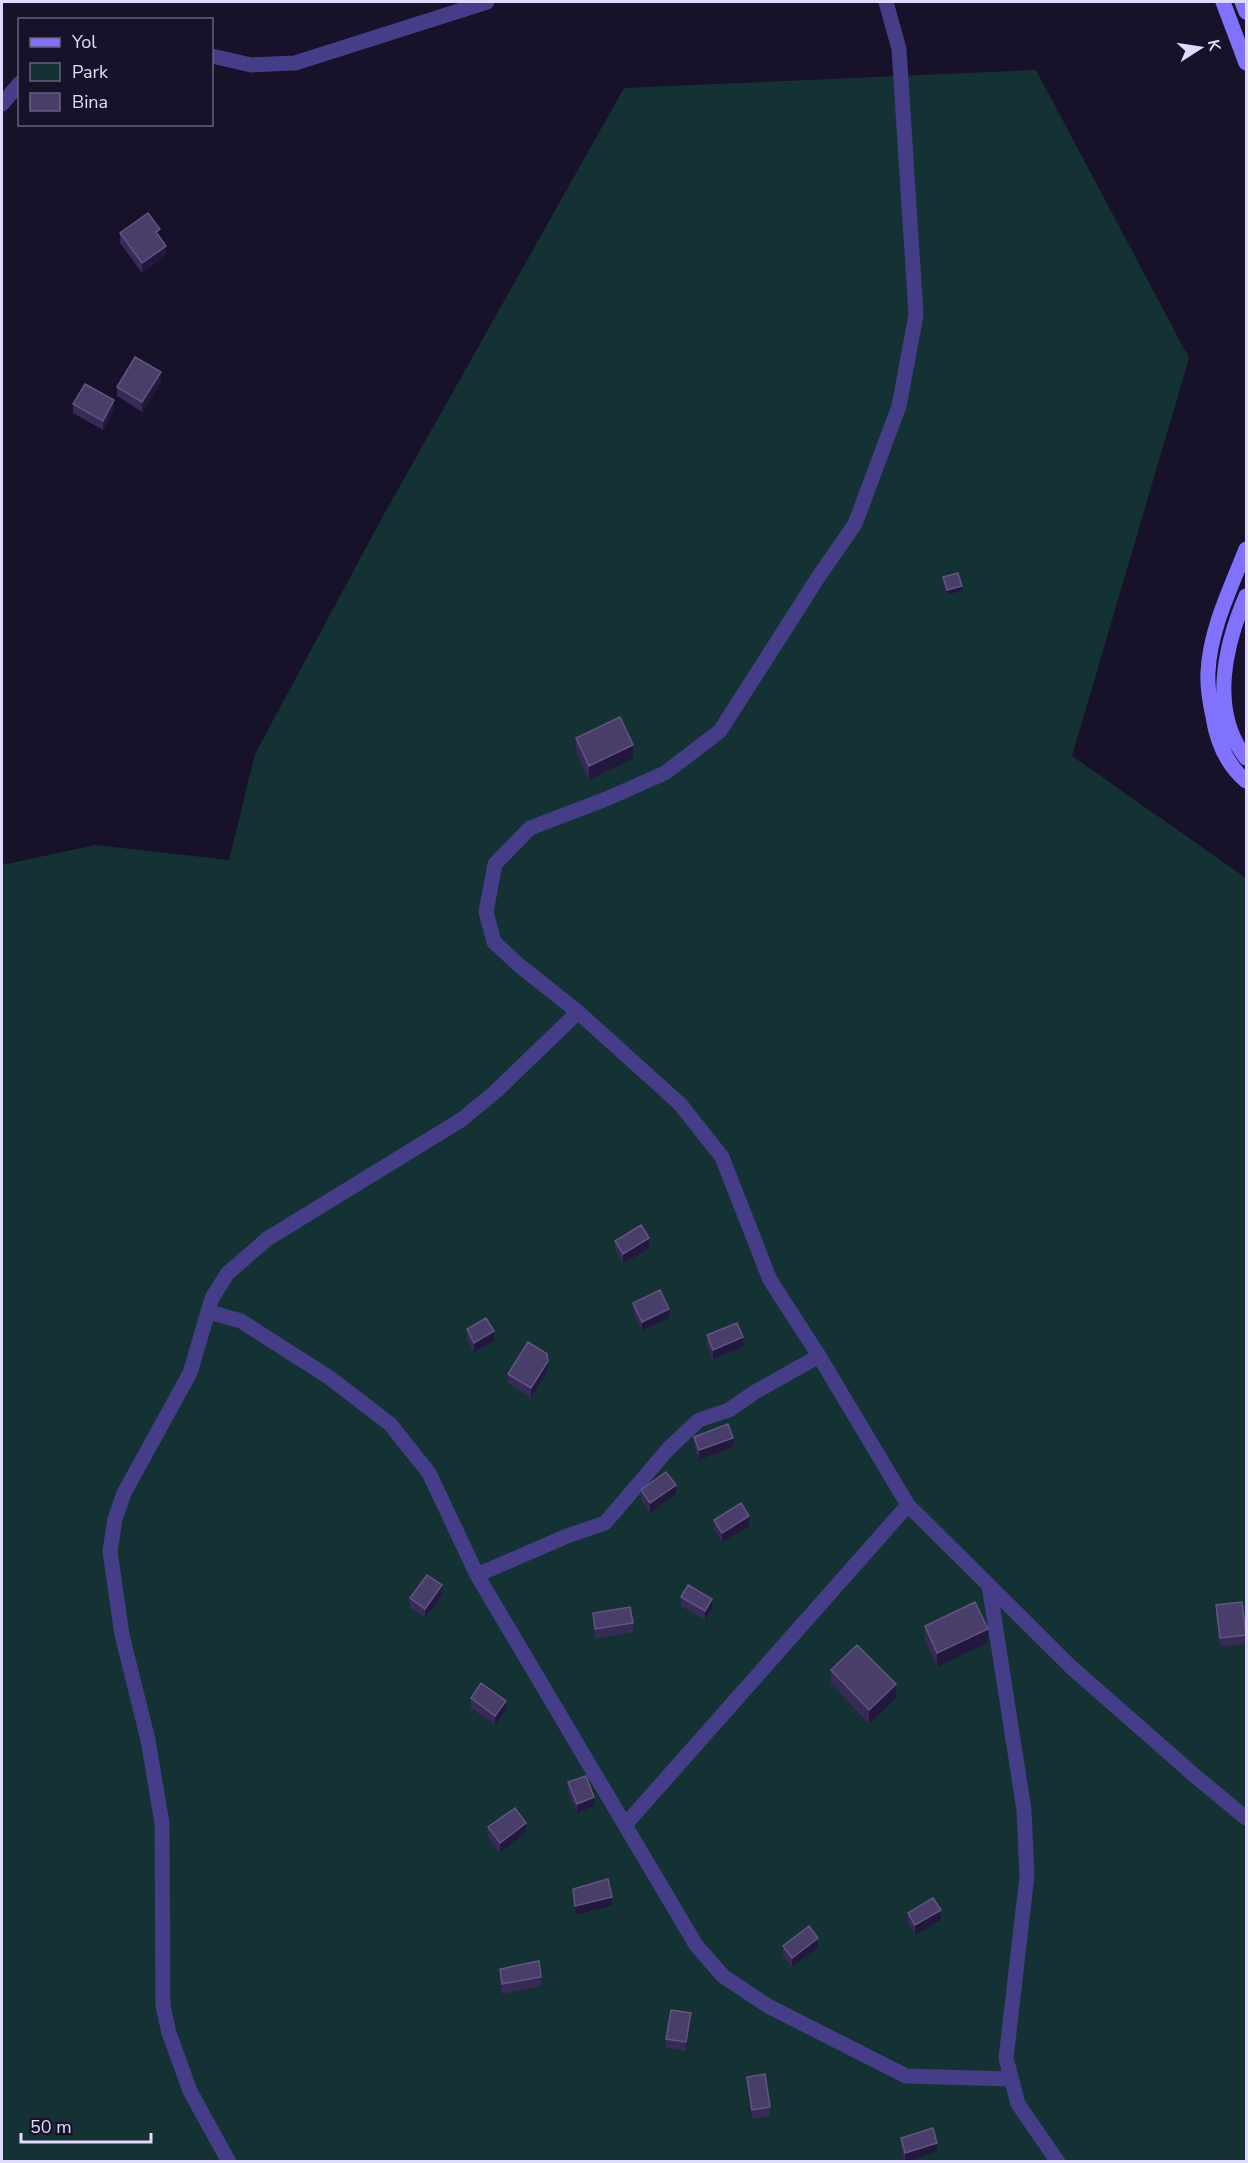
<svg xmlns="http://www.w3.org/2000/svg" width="1248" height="2163" font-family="'Nunito Sans',sans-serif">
	<rect width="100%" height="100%" fill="#17112a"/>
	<!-- green -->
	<path fill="#143233" d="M 1036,70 L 1189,358 L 1072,756 L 1246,878 L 1246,2161 L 2,2161 L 2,865 L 95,845 L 229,860 L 255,754 L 383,516 L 624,88 Z"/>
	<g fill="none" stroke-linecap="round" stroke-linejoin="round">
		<!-- street -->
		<path stroke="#453d88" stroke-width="15" d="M 886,2 L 899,49 L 916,315 L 899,406 L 855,524 L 819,576 L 720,731 L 665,773 L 606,799 L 530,828 L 495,864 L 486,912 L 494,942 L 520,966 L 578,1012 L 680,1104 L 722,1157 L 770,1280 L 819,1356 L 908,1505 L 1071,1667 L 1195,1776 L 1246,1818
			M 212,56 L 251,65 L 295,63 L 487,2
			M 2,104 L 20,83
			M 209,1312 L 241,1321 L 330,1378 L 390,1424 L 429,1473 L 477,1575 L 696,1945 L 723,1976 L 768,2006 L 906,2076 L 1011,2079
			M 477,1575 L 567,1536 L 605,1523 L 669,1448 L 699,1420 L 729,1410 L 755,1392 L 819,1356
			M 989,1585 L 1024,1810 L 1027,1876 L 1006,2058 L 1018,2104 L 1058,2162
			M 625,1825 L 908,1505
			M 229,2162 L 190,2091 L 169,2033 L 163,2006 L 162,1823 L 148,1740 L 122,1635 L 110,1551 L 115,1519 L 124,1493 L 190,1373 L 212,1298 L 227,1274 L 267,1239 L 461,1120 L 495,1092 L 578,1012"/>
		<!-- secondary -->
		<path stroke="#8072fd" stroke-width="15" d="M 1223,2 L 1246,63
			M 1242,2 L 1246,12
			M 1246,549 C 1231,588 1210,629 1208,672 C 1207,687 1210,703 1213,717 C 1217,742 1227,765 1246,781
			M 1246,596 C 1225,645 1209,711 1246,758"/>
	</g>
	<!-- wall -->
	<path fill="#372a57" d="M 120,233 L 160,237 L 166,255 L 142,273 L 120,243 Z
		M 161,382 L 142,412 L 117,396 L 117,387 Z
		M 73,404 L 114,410 L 103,430 L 73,413 Z
		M 943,577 L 962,591 L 947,595 L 943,581 Z
		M 576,738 L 633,759 L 589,780 L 576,752 Z
		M 615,1241 L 649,1248 L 623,1264 L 615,1250 Z
		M 633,1303 L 669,1318 L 642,1331 L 633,1312 Z
		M 467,1329 L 494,1341 L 474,1352 L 467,1339 Z
		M 707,1335 L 743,1347 L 713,1359 L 707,1345 Z
		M 548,1370 L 531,1398 L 508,1383 L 508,1374 Z
		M 694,1437 L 733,1447 L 699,1460 L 694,1447 Z
		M 641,1490 L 676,1494 L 650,1513 L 641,1500 Z
		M 714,1520 L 749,1526 L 722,1542 L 714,1529 Z
		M 442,1595 L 425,1618 L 410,1608 L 410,1598 Z
		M 681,1597 L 712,1608 L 705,1620 L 681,1606 Z
		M 1216,1605 L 1246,1635 L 1246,1644 L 1220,1647 L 1216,1614 Z
		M 593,1613 L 633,1623 L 633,1632 L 595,1639 L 593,1622 Z
		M 925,1626 L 988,1643 L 937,1667 L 925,1640 Z
		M 831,1670 L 896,1698 L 869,1724 L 831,1684 Z
		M 471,1698 L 506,1710 L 495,1725 L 471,1708 Z
		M 568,1782 L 594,1806 L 577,1813 L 568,1792 Z
		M 488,1827 L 526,1832 L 500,1853 L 488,1837 Z
		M 573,1889 L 612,1906 L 575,1915 Z
		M 908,1913 L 941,1920 L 915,1935 L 908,1922 Z
		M 783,1946 L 818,1947 L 792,1967 L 783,1956 Z
		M 500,1969 L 541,1977 L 541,1986 L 502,1994 L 500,1978 Z
		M 691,2022 L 686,2051 L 666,2048 L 666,2039 Z
		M 747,2077 L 770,2107 L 770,2116 L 752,2119 L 747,2086 Z
		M 901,2138 L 937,2152 L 905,2162 L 901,2147 Z"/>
	<!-- shaded-wall -->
	<path fill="#22183d" d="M 166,246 L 166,255 L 142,273 L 142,263 Z
		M 161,372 L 161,382 L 142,412 L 142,402 Z
		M 114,400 L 114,410 L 103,430 L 103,421 Z
		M 962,586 L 962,591 L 947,595 L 947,590 Z
		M 633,745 L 633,759 L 589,780 L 589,766 Z
		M 649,1238 L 649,1248 L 623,1264 L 623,1254 Z
		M 669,1309 L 669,1318 L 642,1331 L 642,1322 Z
		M 494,1331 L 494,1341 L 474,1352 L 474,1343 Z
		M 743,1337 L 743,1347 L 713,1359 L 713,1350 Z
		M 548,1361 L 548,1370 L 531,1398 L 531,1388 Z
		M 733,1438 L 733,1447 L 699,1460 L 699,1450 Z
		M 676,1485 L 676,1494 L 650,1513 L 650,1503 Z
		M 749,1516 L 749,1526 L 722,1542 L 722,1533 Z
		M 442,1585 L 442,1595 L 425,1618 L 425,1609 Z
		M 712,1599 L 712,1608 L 705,1620 L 705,1611 Z
		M 988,1629 L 988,1643 L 937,1667 L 937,1653 Z
		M 896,1684 L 896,1698 L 869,1724 L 869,1710 Z
		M 506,1701 L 506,1710 L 495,1725 L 495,1716 Z
		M 594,1797 L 594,1806 L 577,1813 L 577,1804 Z
		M 526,1823 L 526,1832 L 500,1853 L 500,1843 Z
		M 612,1897 L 612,1906 L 575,1915 L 575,1906 Z
		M 941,1910 L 941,1920 L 915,1935 L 915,1925 Z
		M 818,1938 L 818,1947 L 792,1967 L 792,1958 Z
		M 691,2013 L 691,2022 L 686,2051 L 686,2042 Z
		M 937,2143 L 937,2152 L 905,2162 L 905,2153 Z"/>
	<!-- building -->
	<path fill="#493d69" stroke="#615680" stroke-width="1.5" d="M 148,213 L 160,229 L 156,232 L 166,246 L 142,263 L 120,233 Z
		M 135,357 L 161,372 L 142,402 L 117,387 Z
		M 85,384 L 114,400 L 103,421 L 73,404 Z
		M 958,573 L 962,586 L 947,590 L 943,577 Z
		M 620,717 L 633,745 L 589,766 L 576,738 Z
		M 641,1225 L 649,1238 L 623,1254 L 615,1241 Z
		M 660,1290 L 669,1309 L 642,1322 L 633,1303 Z
		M 486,1318 L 494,1331 L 474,1343 L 467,1329 Z
		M 737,1323 L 743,1337 L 713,1350 L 707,1335 Z
		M 528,1342 L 547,1354 L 548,1361 L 531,1388 L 508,1374 Z
		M 728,1424 L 733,1438 L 699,1450 L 694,1437 Z
		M 666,1472 L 676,1485 L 650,1503 L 641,1490 Z
		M 741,1503 L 749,1516 L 722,1533 L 714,1520 Z
		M 427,1575 L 442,1585 L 425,1609 L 410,1598 Z
		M 688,1585 L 712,1599 L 705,1611 L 681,1597 Z
		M 975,1602 L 988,1629 L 937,1653 L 925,1626 Z
		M 1242,1602 L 1246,1635 L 1220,1638 L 1216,1605 Z
		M 630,1607 L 633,1623 L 595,1629 L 593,1613 Z
		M 857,1645 L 896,1684 L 869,1710 L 831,1670 Z
		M 481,1683 L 506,1701 L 495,1716 L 471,1698 Z
		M 586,1776 L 594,1797 L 577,1804 L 568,1782 Z
		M 515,1808 L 526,1823 L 500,1843 L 488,1827 Z
		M 608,1879 L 612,1897 L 575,1906 L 573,1889 Z
		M 933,1898 L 941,1910 L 915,1925 L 908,1913 Z
		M 809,1926 L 818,1938 L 792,1958 L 783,1946 Z
		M 539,1961 L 541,1977 L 502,1984 L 500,1969 Z
		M 671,2010 L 691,2013 L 686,2042 L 666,2039 Z
		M 765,2074 L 770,2107 L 752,2110 L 747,2077 Z
		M 933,2128 L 937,2143 L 905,2153 L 901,2138 Z"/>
	<!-- border -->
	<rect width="1248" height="2163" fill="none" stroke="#e1dafe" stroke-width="6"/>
	<!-- legend -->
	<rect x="18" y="18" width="195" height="108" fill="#17112a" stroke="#68617f" stroke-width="1.5"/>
	<rect x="30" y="38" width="30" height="9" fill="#8072fd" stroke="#68617f" stroke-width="1.5"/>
	<text x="72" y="48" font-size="18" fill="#e1dafe">Yol</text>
	<rect x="30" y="63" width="30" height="18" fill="#143233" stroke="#68617f" stroke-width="1.5"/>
	<text x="72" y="78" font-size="18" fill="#e1dafe">Park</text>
	<rect x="30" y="93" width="30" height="18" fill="#493d69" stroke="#68617f" stroke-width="1.5"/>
	<text x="72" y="108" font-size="18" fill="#e1dafe">Bina</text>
	<!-- north arrow -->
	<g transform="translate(1200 48) rotate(78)" stroke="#17112a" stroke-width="4.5" paint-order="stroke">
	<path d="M0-4.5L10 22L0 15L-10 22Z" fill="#e1dafe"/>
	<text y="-9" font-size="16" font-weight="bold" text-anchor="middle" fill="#e1dafe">K</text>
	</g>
	<!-- scale -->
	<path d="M21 2133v9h130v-9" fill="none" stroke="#e1dafe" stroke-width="3"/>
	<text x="30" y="2133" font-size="18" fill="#e1dafe" stroke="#17112a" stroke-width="4.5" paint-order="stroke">50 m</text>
</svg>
